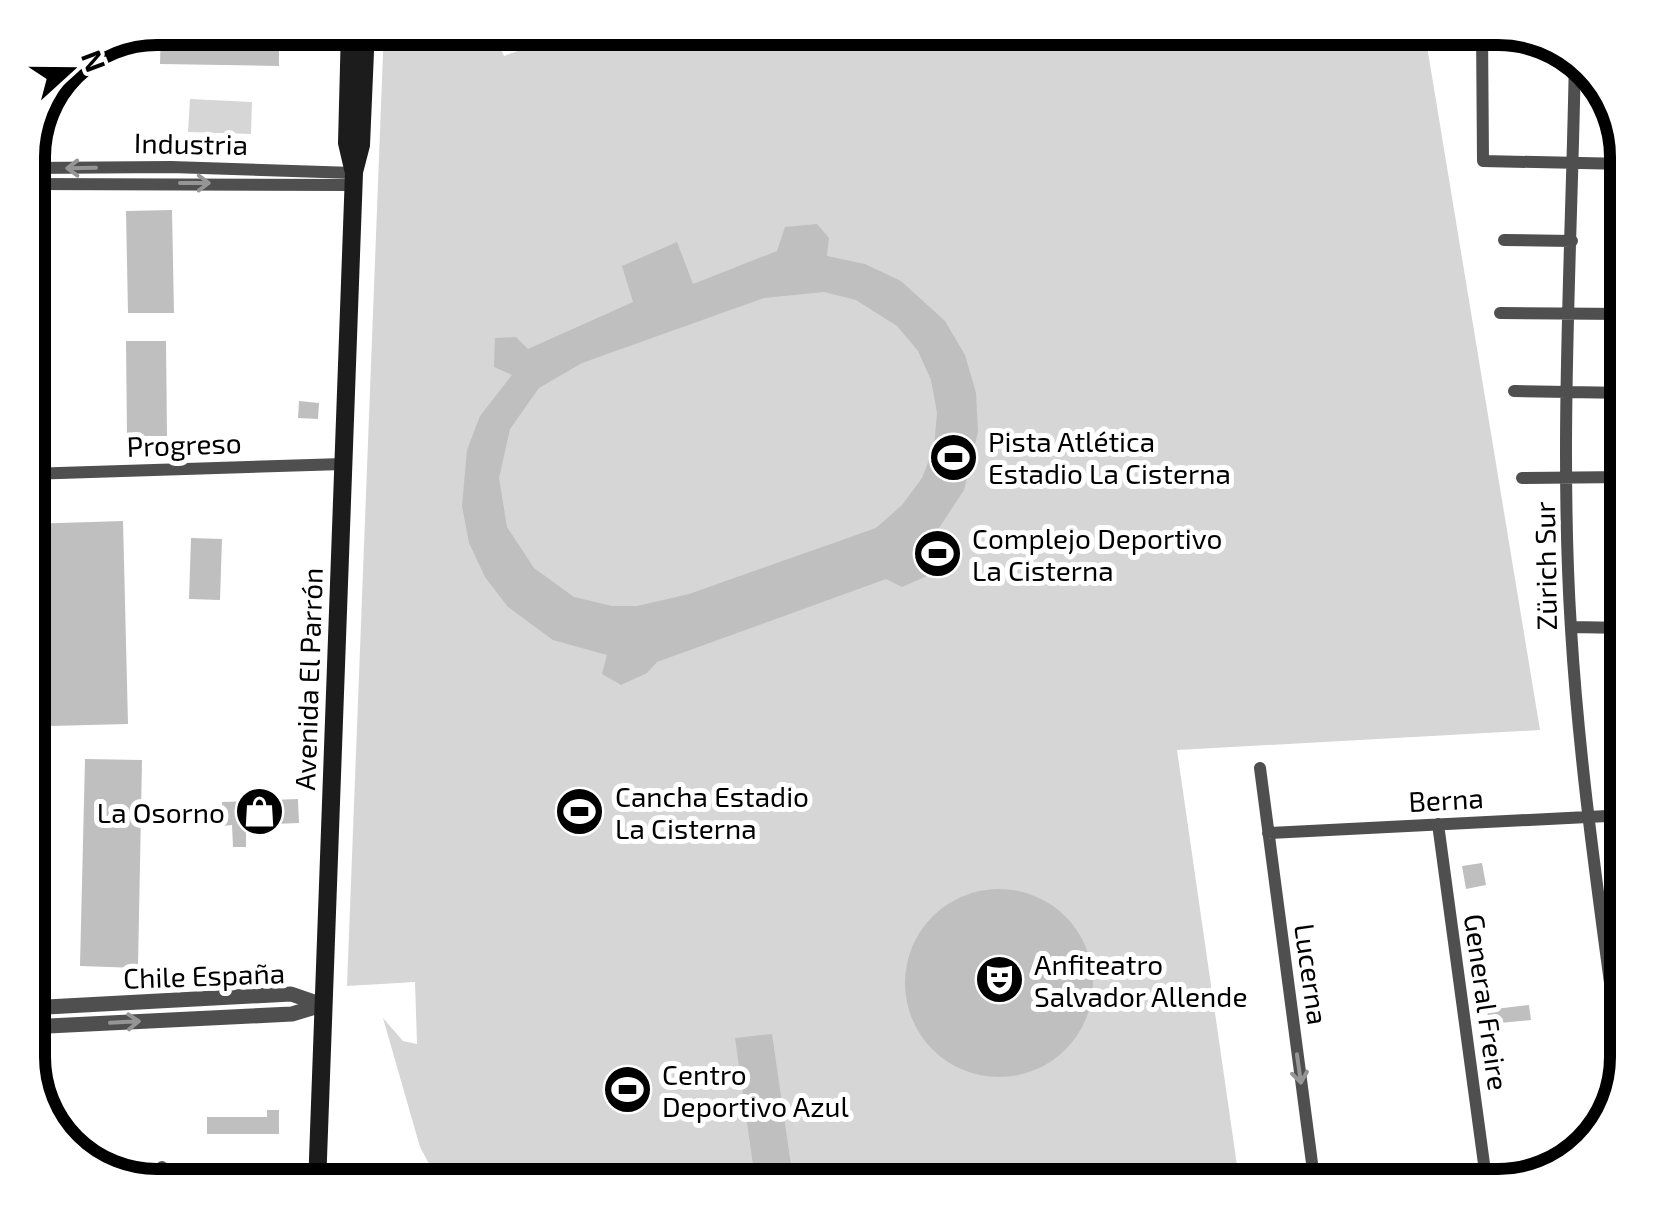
<svg xmlns="http://www.w3.org/2000/svg" width="1655" height="1214" font-family="'Exo 2',sans-serif">
	<rect width="100%" height="100%" fill="#fff"/>
	<!-- green -->
	<path fill="#d6d6d6" d="M 384,28 L 491,28 L 504,56 L 582,28 L 1424,28 L 1540,730 L 1177,750 L 1240,1186 L 441,1186 L 420,1147 L 383,1018 L 403,1041 L 417,1044 L 415,982 L 347,986 Z
		M 190,99 L 252,102 L 251,134 L 188,132 Z"/>
	<!-- building -->
	<path fill="#bfbfbf" fill-rule="evenodd" d="M 161,28 L 279,28 L 279,66 L 160,64 Z
		M 1604,87 L 1614,100 L 1618,135 L 1604,135 Z
		M 172,210 L 174,313 L 128,313 L 126,211 Z
		M 817,224 L 829,238 L 827,256 L 865,264 L 901,281 L 945,321 L 965,355 L 976,393 L 978,432 L 964,490 L 937,531 L 941,555 L 934,573 L 902,587 L 886,579 L 657,662 L 647,673 L 621,685 L 602,674 L 607,655 L 553,640 L 508,607 L 485,577 L 469,543 L 462,506 L 467,450 L 480,416 L 512,375 L 494,367 L 495,338 L 516,337 L 528,349 L 633,302 L 622,266 L 677,242 L 693,284 L 777,251 L 785,227 ZM 824,292 L 856,300 L 897,326 L 918,351 L 931,380 L 937,413 L 934,447 L 922,478 L 902,505 L 876,528 L 689,594 L 637,606 L 612,606 L 574,597 L 534,568 L 507,527 L 499,478 L 510,429 L 539,388 L 582,363 L 764,298 Z
		M 126,341 L 166,341 L 167,436 L 127,436 Z
		M 299,401 L 319,403 L 318,419 L 298,418 Z
		M 123,521 L 128,724 L 50,726 L 51,746 L 28,746 L 28,524 Z
		M 191,538 L 222,539 L 220,600 L 189,599 Z
		M 85,759 L 142,760 L 138,968 L 80,966 Z
		M 1625,762 L 1628,790 L 1606,791 L 1605,763 Z
		M 298,799 L 299,823 L 246,825 L 246,847 L 233,847 L 232,825 L 223,826 L 222,802 Z
		M 1482,863 L 1486,885 L 1466,889 L 1462,866 Z
		M905 983a94 94 0 1 1 188 0a94 94 0 1 1-188 0Z
		M 1529,1005 L 1531,1020 L 1489,1024 L 1487,1010 Z
		M 772,1034 L 794,1186 L 756,1186 L 735,1038 Z
		M 267,1110 L 279,1110 L 279,1134 L 207,1134 L 207,1117 L 267,1117 Z"/>
	<g fill="none" stroke-linecap="round" stroke-linejoin="round">
		<!-- minor -->
		<path stroke="#4f4f4f" stroke-width="12" d="M 1482,28 L 1483,161 L 1627,164
			M 1575,54 C 1572,242 1559,443 1571,629 C 1580,778 1603,926 1622,1073
			M 28,168 L 171,167 L 354,173
			M 28,184 L 353,185
			M 1504,240 L 1572,241
			M 1500,313 L 1627,314
			M 1514,391 L 1627,393
			M 28,474 L 343,464
			M 1522,478 L 1627,477
			M 1571,627 L 1627,628
			M 1260,768 L 1315,1186
			M 1438,824 L 1487,1186
			M 1268,833 L 1627,815
			M 162,1186 L 162,1167"/>
		<!-- tertiary -->
		<path stroke="#4f4f4f" stroke-width="15" d="M 28,1008 L 291,994 L 323,1005
			M 28,1027 L 292,1014 L 322,1005"/>
		<!-- secondary -->
		<path stroke="#1c1c1c" stroke-width="18" d="M 354,172 L 361,145 L 366,28
			M 317,1186 L 354,173 L 347,143 L 350,28"/>
	</g>
	<!-- one-way arrows -->
	<defs><path id="oneway-shaft" d="M-6 0H5M1.5-3L5.5 0L1.5 3" fill="none" stroke-width="1.6" stroke-linecap="round" stroke-linejoin="round" transform="scale(2.5)"/></defs>
	<g stroke="#959595">
		<use href="#oneway-shaft" transform="translate(81 168) rotate(179)"/>
		<use href="#oneway-shaft" transform="translate(195 183)"/>
		<use href="#oneway-shaft" transform="translate(125 1022) rotate(-3)"/>
		<use href="#oneway-shaft" transform="translate(1299 1069) rotate(82)"/>
	</g>
	<!-- icons -->
	<defs>
		<symbol id="stadium-disc" viewBox="-11 -11 22 22"><circle r="9.5" fill="#000" stroke="#fff"/><path d="M0-5a6.5 5 0 1 0 0 10a6.5 5 0 1 0 0-10ZM-3.5-1.8h7v3.6h-7Z" fill="#fff"/></symbol>
		<symbol id="shop-disc" viewBox="-11 -11 22 22"><circle r="9.5" fill="#000" stroke="#fff"/><path d="M-5-2.5h2.3a2.7 3.5 0 0 1 5.4 0H5L5.5 6h-11ZM-1.5-2.5h3a1.5 2.3 0 0 0-3 0Z" fill="#fff"/></symbol>
		<symbol id="theatre-disc" viewBox="-11 -11 22 22"><circle r="9.5" fill="#000" stroke="#fff"/><path d="M-5-5.5Q0-4 5-5.5V0Q5 5 0 6Q-5 5-5 0ZM-3.3-2.5H-1v1.5H-3.3ZM1-2.5H3.3v1.5H1ZM-2.8 1Q0 5.5 2.8 1Z" fill="#fff"/></symbol>
	</defs>
	<g fill-rule="evenodd">
		<use href="#stadium-disc" x="926" y="430" width="55" height="55"/>
		<use href="#stadium-disc" x="910" y="526" width="55" height="55"/>
		<use href="#shop-disc" x="232" y="784" width="55" height="55"/>
		<use href="#stadium-disc" x="552" y="784" width="55" height="55"/>
		<use href="#theatre-disc" x="972" y="952" width="55" height="55"/>
		<use href="#stadium-disc" x="600" y="1062" width="55" height="55"/>
	</g>
	<g text-anchor="middle" dominant-baseline="central" stroke-width="10" stroke-linejoin="round" paint-order="stroke">
		<!-- street labels -->
		<g font-size="28" fill="#000" stroke="#fff">
			<text transform="translate(191 143) rotate(1)">Industria</text>
			<text transform="translate(184 444) rotate(-2)">Progreso</text>
			<text transform="translate(1545 566) rotate(-91)">Zürich Sur</text>
			<text transform="translate(308 679) rotate(-88)">Avenida El Parrón</text>
			<text transform="translate(1446 799) rotate(-3)">Berna</text>
			<text transform="translate(1312 974) rotate(82)">Lucerna</text>
			<text transform="translate(204 975) rotate(-2)">Chile España</text>
			<text transform="translate(1487 1002) rotate(82)">General Freire</text>
		</g>
		<!-- poi labels -->
		<g font-size="28" fill="#000" stroke="#fff" text-anchor="start">
			<text x="988" y="441">Pista Atlética<tspan x="988" dy="32">Estadio La Cisterna</tspan></text>
			<text x="972" y="538">Complejo Deportivo<tspan x="972" dy="32">La Cisterna</tspan></text>
			<text x="615" y="796">Cancha Estadio<tspan x="615" dy="32">La Cisterna</tspan></text>
			<text x="225" y="812" text-anchor="end">La Osorno</text>
			<text x="1034" y="964">Anfiteatro<tspan x="1034" dy="32">Salvador Allende</tspan></text>
			<text x="662" y="1074">Centro<tspan x="662" dy="32">Deportivo Azul</tspan></text>
		</g>
	</g>
	<!-- crop -->
	<path d="M0 0H1655V1214H0ZM157 45H1498A112 112 0 0 1 1610 157V1057A112 112 0 0 1 1498 1169H157A112 112 0 0 1 45 1057V157A112 112 0 0 1 157 45Z" fill="#fff" fill-rule="evenodd"/>
	<path fill="none" stroke="#000" stroke-width="12" d="M157 45H1498A112 112 0 0 1 1610 157V1057A112 112 0 0 1 1498 1169H157A112 112 0 0 1 45 1057V157A112 112 0 0 1 157 45Z"/>
	<!-- north arrow -->
	<g transform="translate(70 70) rotate(69)" stroke="#ffffff" stroke-width="8" paint-order="stroke">
	<path d="M0-8L18 38L0 25L-18 38Z" fill="#000000"/>
	<text y="-15" font-size="28" font-weight="bold" text-anchor="middle" fill="#000000">N</text>
	</g>
</svg>
